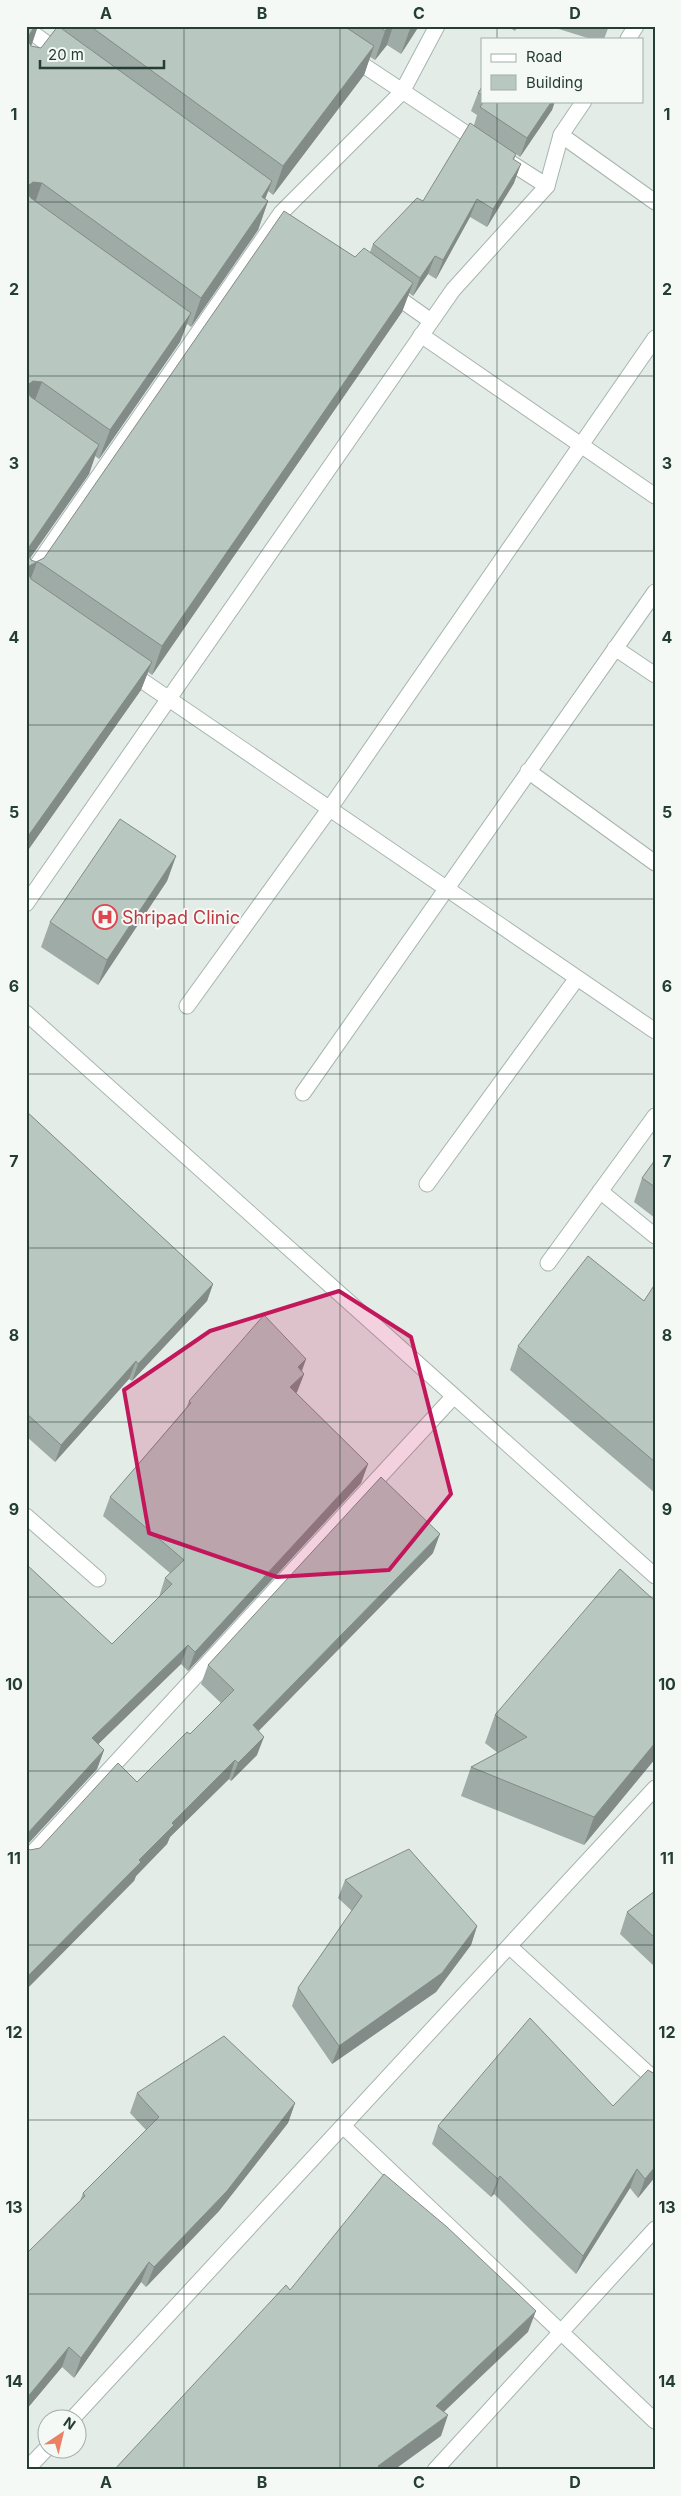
<svg xmlns="http://www.w3.org/2000/svg" width="681" height="2496" font-family="Inter,sans-serif">
	<rect width="100%" height="100%" fill="#e4ece8"/>
	<g fill="none" stroke-linecap="round" stroke-linejoin="round">
		<defs>
			<path id="service" d="M 26,28 L 61,54
				M 351,57 L 482,144
				M 561,135 L 655,202
				M 503,158 L 547,186
				M 390,292 L 431,321
				M 421,335 L 655,496
				M 26,581 L 281,213 L 402,92 L 437,26
				M 615,648 L 655,675
				M 128,671 L 655,1031
				M 528,771 L 655,863
				M 187,1006 L 330,808 L 655,338
				M 303,1093 L 655,592
				M 427,1184 L 577,978
				M 600,1191 L 655,1236
				M 548,1263 L 655,1116
				M 26,1516 L 98,1579"/>
			<path id="minor" d="M 628,39 L 636,26
				M 26,904 L 453,290 L 547,186 L 561,135 L 584,101
				M 26,1013 L 655,1576
				M 26,1860 L 454,1396
				M 509,1946 L 655,2080
				M 343,2126 L 655,2421
				M 73,2418 L 655,1788
				M 26,2470 L 48,2447
				M 435,2470 L 655,2229"/>
		</defs>
		<!-- service casing -->
		<use href="#service" stroke="#a7b4af" stroke-width="17"/>
		<!-- minor casing -->
		<use href="#minor" stroke="#a7b4af" stroke-width="17"/>
		<!-- service -->
		<use href="#service" stroke="#fff" stroke-width="15"/>
		<!-- minor -->
		<use href="#minor" stroke="#fff" stroke-width="15"/>
	</g>
	<!-- wall -->
	<path fill="#9faba6" d="M 26,26 L 32,44 L 30,46 L 41,48 L 63,30 L 64,26 L 419,26 L 401,54 L 387,45 L 375,60 L 370,57 L 364,75 L 273,195 L 268,191 L 265,199 L 268,201 L 258,230 L 191,327 L 187,324 L 180,342 L 99,459 L 95,456 L 89,474 L 30,558 L 31,560 L 36,562 L 44,558 L 355,257 L 370,252 L 373,244 L 423,201 L 474,125 L 477,115 L 471,111 L 478,93 L 482,87 L 482,101 L 555,101 L 552,110 L 520,157 L 516,154 L 514,160 L 514,183 L 487,227 L 470,217 L 436,279 L 428,274 L 413,296 L 409,293 L 402,312 L 152,675 L 148,672 L 141,690 L 26,853 Z
		M 39,26 L 47,26 L 44,29 Z
		M 507,26 L 518,26 L 515,31 Z
		M 549,26 L 609,26 L 604,39 L 591,39 Z
		M 176,856 L 167,881 L 98,985 L 41,947 L 50,922 Z
		M 26,1111 L 213,1284 L 207,1301 L 132,1381 L 129,1379 L 55,1462 L 26,1436 Z
		M 655,1160 L 655,1218 L 634,1202 L 642,1178 Z
		M 655,1284 L 655,1493 L 510,1370 L 518,1346 L 644,1301 Z
		M 306,1359 L 302,1371 L 304,1374 L 297,1392 L 296,1393 L 368,1464 L 361,1483 L 188,1671 L 181,1664 L 98,1744 L 104,1750 L 97,1769 L 26,1846 L 112,1644 L 159,1597 L 165,1578 L 170,1573 L 103,1516 L 110,1497 L 186,1408 L 189,1401 Z
		M 433,1553 L 258,1731 L 257,1755 L 231,1781 L 229,1779 L 170,1837 L 167,1844 L 136,1876 L 134,1881 L 30,1850 L 40,1848 L 137,1782 L 190,1734 L 221,1703 L 201,1684 L 208,1665 Z
		M 655,1601 L 655,1759 L 584,1845 L 461,1796 L 471,1767 L 498,1753 L 485,1743 L 495,1715 Z
		M 345,1880 L 477,1926 L 471,1945 L 436,1992 L 332,2064 L 292,2006 L 298,1988 L 352,1911 L 338,1898 Z
		M 655,1891 L 655,1967 L 620,1934 L 627,1912 Z
		M 655,2074 L 655,2177 L 638,2198 L 630,2188 L 576,2274 L 494,2194 L 491,2197 L 432,2144 L 438,2126 L 613,2106 Z
		M 137,2093 L 295,2103 L 288,2123 L 219,2211 L 146,2287 L 141,2282 L 74,2378 L 62,2367 L 26,2410 L 26,2254 L 80,2201 L 83,2193 L 146,2130 L 130,2113 Z"/>
	<!-- shaded-wall -->
	<path fill="#828b87" d="M 35,26 L 38,26 L 32,44 L 26,52 L 27,38 Z
		M 389,26 L 393,26 L 387,45 L 375,60 L 385,31 Z
		M 411,26 L 419,26 L 401,54 Z
		M 374,46 L 364,75 L 273,195 L 283,166 Z
		M 552,101 L 555,101 L 552,110 L 520,157 L 527,138 Z
		M 521,164 L 514,183 L 487,227 L 493,209 Z
		M 272,181 L 261,210 L 262,197 Z
		M 33,182 L 42,183 L 32,211 L 26,211 L 29,185 Z
		M 477,199 L 470,217 L 436,279 L 443,260 Z
		M 268,201 L 258,230 L 191,327 L 201,298 Z
		M 435,256 L 428,274 L 413,296 L 420,278 Z
		M 413,283 L 402,312 L 152,675 L 162,646 Z
		M 191,313 L 180,342 L 99,459 L 110,430 Z
		M 33,381 L 42,382 L 31,410 L 26,410 L 29,384 Z
		M 99,445 L 89,474 L 26,564 L 26,554 L 29,547 Z
		M 37,562 L 26,591 L 26,573 L 29,566 Z
		M 152,662 L 141,690 L 26,853 L 26,839 Z
		M 176,856 L 167,881 L 98,985 L 107,960 Z
		M 213,1284 L 207,1301 L 132,1381 L 138,1364 Z
		M 306,1359 L 299,1378 L 298,1367 Z
		M 136,1361 L 129,1379 L 55,1462 L 61,1445 Z
		M 304,1374 L 297,1392 L 283,1406 L 290,1387 Z
		M 368,1464 L 361,1483 L 188,1671 L 195,1652 Z
		M 440,1534 L 433,1553 L 246,1744 L 253,1725 Z
		M 188,1645 L 181,1664 L 85,1757 L 92,1738 Z
		M 264,1737 L 257,1755 L 231,1781 L 238,1763 Z
		M 655,1743 L 655,1759 L 584,1845 L 594,1817 Z
		M 104,1750 L 97,1769 L 26,1846 L 26,1835 Z
		M 235,1760 L 229,1779 L 170,1837 L 167,1844 L 136,1876 L 134,1881 L 26,1990 L 26,1978 L 139,1860 L 172,1823 Z
		M 477,1926 L 471,1945 L 436,1992 L 332,2064 L 339,2046 Z
		M 295,2103 L 288,2123 L 219,2211 L 146,2287 L 154,2267 Z
		M 655,2167 L 655,2177 L 638,2198 L 645,2179 Z
		M 637,2169 L 630,2188 L 576,2274 L 583,2256 Z
		M 500,2176 L 494,2194 L 491,2197 L 498,2179 Z
		M 149,2262 L 141,2282 L 74,2378 L 81,2358 Z
		M 536,2311 L 528,2332 L 428,2427 L 436,2406 Z
		M 69,2347 L 62,2367 L 26,2410 L 26,2399 Z
		M 448,2415 L 441,2436 L 394,2470 L 377,2470 L 378,2466 Z"/>
	<!-- building -->
	<path fill="#b9c7c1" stroke="#828b87" d="M 26,26 L 35,26 L 27,38 L 31,46 L 41,48 L 58,26 L 272,181 L 262,197 L 268,201 L 201,298 L 42,183 L 33,182 L 29,185 L 28,194 L 31,198 L 191,313 L 110,430 L 42,382 L 33,381 L 29,384 L 28,393 L 31,397 L 99,445 L 29,547 L 27,552 L 31,560 L 36,562 L 44,558 L 284,211 L 355,257 L 364,248 L 413,283 L 162,646 L 42,564 L 37,562 L 29,566 L 27,571 L 31,579 L 152,662 L 26,839 Z
		M 90,26 L 344,26 L 374,46 L 283,166 Z
		M 378,26 L 389,26 L 385,31 Z
		M 482,87 L 482,95 L 478,93 Z
		M 484,101 L 552,101 L 527,138 L 480,107 Z
		M 470,123 L 516,154 L 513,159 L 521,164 L 493,209 L 477,199 L 443,260 L 435,256 L 420,278 L 373,244 L 417,198 L 423,201 Z
		M 120,819 L 176,856 L 107,960 L 50,922 Z
		M 26,1111 L 213,1284 L 138,1364 L 136,1361 L 61,1445 L 26,1413 Z
		M 655,1160 L 655,1187 L 642,1178 Z
		M 588,1256 L 644,1301 L 655,1284 L 655,1462 L 518,1346 Z
		M 264,1315 L 306,1359 L 298,1367 L 304,1374 L 290,1387 L 368,1464 L 195,1652 L 188,1645 L 92,1738 L 104,1750 L 26,1835 L 26,1564 L 112,1644 L 172,1584 L 165,1578 L 184,1560 L 110,1497 L 191,1403 L 189,1401 Z
		M 381,1477 L 440,1534 L 253,1725 L 264,1737 L 238,1763 L 235,1760 L 172,1823 L 174,1825 L 139,1860 L 141,1862 L 26,1978 L 26,1846 L 30,1850 L 40,1848 L 118,1763 L 137,1782 L 187,1732 L 190,1734 L 234,1690 L 208,1665 Z
		M 620,1569 L 655,1601 L 655,1743 L 594,1817 L 471,1767 L 527,1737 L 495,1715 Z
		M 409,1849 L 477,1926 L 442,1973 L 339,2046 L 298,1988 L 362,1896 L 345,1880 Z
		M 655,1891 L 655,1938 L 627,1912 Z
		M 530,2018 L 613,2106 L 648,2070 L 655,2074 L 655,2167 L 645,2179 L 637,2169 L 583,2256 L 500,2176 L 498,2179 L 438,2126 Z
		M 224,2036 L 295,2103 L 227,2191 L 154,2267 L 149,2262 L 81,2358 L 69,2347 L 26,2399 L 26,2254 L 85,2196 L 83,2193 L 159,2117 L 137,2093 Z
		M 384,2174 L 447,2227 L 536,2311 L 436,2406 L 448,2415 L 378,2466 L 382,2470 L 114,2470 L 286,2285 L 290,2290 Z"/>
	<!-- marked area -->
	<path fill="#c2185b" fill-opacity="0.2" stroke="#c2185b" stroke-width="4" stroke-linejoin="round" d="M 339,1291 L 411,1337 L 451,1494 L 389,1570 L 277,1577 L 149,1533 L 124,1390 L 210,1331 Z"/>
	<!-- grid -->
	<path fill="none" stroke="#243d35" stroke-width="1" stroke-opacity="0.55" d="M 184,26 L 184,2470M 340,26 L 340,2470M 497,26 L 497,39M 497,101 L 497,2470M 26,202 L 655,202M 26,376 L 655,376M 26,551 L 655,551M 26,725 L 655,725M 26,899 L 655,899M 26,1074 L 655,1074M 26,1248 L 655,1248M 26,1422 L 655,1422M 26,1597 L 655,1597M 26,1771 L 655,1771M 26,1945 L 655,1945M 26,2120 L 655,2120M 26,2294 L 655,2294"/>
	<!-- icons -->
	<defs>
		<symbol id="hospital-ring" viewBox="-11 -11 22 22"><circle r="9.5" fill="#f4f9f6" stroke="#e0444e" stroke-width="1.5"/><path d="M-5-5h3v3.5h4V-5h3V5h-3V1.5h-4V5h-3Z" fill="#e0444e"/></symbol>
	</defs>
	<g fill-rule="evenodd">
		<use href="#hospital-ring" x="91" y="903" width="28" height="28"/>
	</g>
	<g text-anchor="middle" dominant-baseline="central" stroke-width="4" stroke-linejoin="round" paint-order="stroke">
		<!-- health labels -->
		<g font-size="18" fill="#be3a42" stroke="#f4f9f6" text-anchor="start">
			<text x="122" y="917">Shripad Clinic</text>
		</g>
	</g>
	<!-- border -->
	<rect width="681" height="2496" fill="none" stroke="#f4f9f6" stroke-width="55"/>
	<!-- legend -->
	<rect x="481" y="38" width="162" height="65" fill="#f4f9f6" stroke="#a1aea9"/>
	<rect x="491" y="54" width="25" height="8" fill="#ffffff" stroke="#a1aea9"/>
	<text x="526" y="62" font-size="15" fill="#243d35">Road</text>
	<rect x="491" y="75" width="25" height="15" fill="#b9c7c1" stroke="#a1aea9"/>
	<text x="526" y="88" font-size="15" fill="#243d35">Building</text>
	<!-- north arrow -->
	<g transform="translate(62 2434) rotate(35)"><circle r="24" fill="#f4f9f6" stroke="#a1aea9"/>
	<path d="M0-4L9 19L0 12L-9 19Z" fill="#e98164"/>
	<text y="-8" font-size="14" font-weight="bold" text-anchor="middle" fill="#243d35">N</text>
	</g>
	<!-- scale -->
	<path d="M40 60v8h124v-8" fill="none" stroke="#243d35" stroke-width="2.5"/>
	<text x="48" y="60" font-size="15" fill="#243d35" stroke="#f4f9f6" stroke-width="4" paint-order="stroke">20 m</text>
	<rect x="28" y="28" width="626" height="2440" fill="none" stroke="#243d35" stroke-width="2"/>
	<g font-size="16" text-anchor="middle" font-weight="bold" fill="#243d35">
		<text x="106" y="19">A</text>
		<text x="262" y="19">B</text>
		<text x="419" y="19">C</text>
		<text x="575" y="19">D</text>
		<text x="14" y="120">1</text>
		<text x="667" y="120">1</text>
		<text x="14" y="295">2</text>
		<text x="667" y="295">2</text>
		<text x="14" y="469">3</text>
		<text x="667" y="469">3</text>
		<text x="14" y="643">4</text>
		<text x="667" y="643">4</text>
		<text x="14" y="818">5</text>
		<text x="667" y="818">5</text>
		<text x="14" y="992">6</text>
		<text x="667" y="992">6</text>
		<text x="14" y="1167">7</text>
		<text x="667" y="1167">7</text>
		<text x="14" y="1341">8</text>
		<text x="667" y="1341">8</text>
		<text x="14" y="1515">9</text>
		<text x="667" y="1515">9</text>
		<text x="14" y="1690">10</text>
		<text x="667" y="1690">10</text>
		<text x="14" y="1864">11</text>
		<text x="667" y="1864">11</text>
		<text x="14" y="2038">12</text>
		<text x="667" y="2038">12</text>
		<text x="14" y="2213">13</text>
		<text x="667" y="2213">13</text>
		<text x="14" y="2387">14</text>
		<text x="667" y="2387">14</text>
		<text x="106" y="2488">A</text>
		<text x="262" y="2488">B</text>
		<text x="419" y="2488">C</text>
		<text x="575" y="2488">D</text>
	</g>
</svg>
